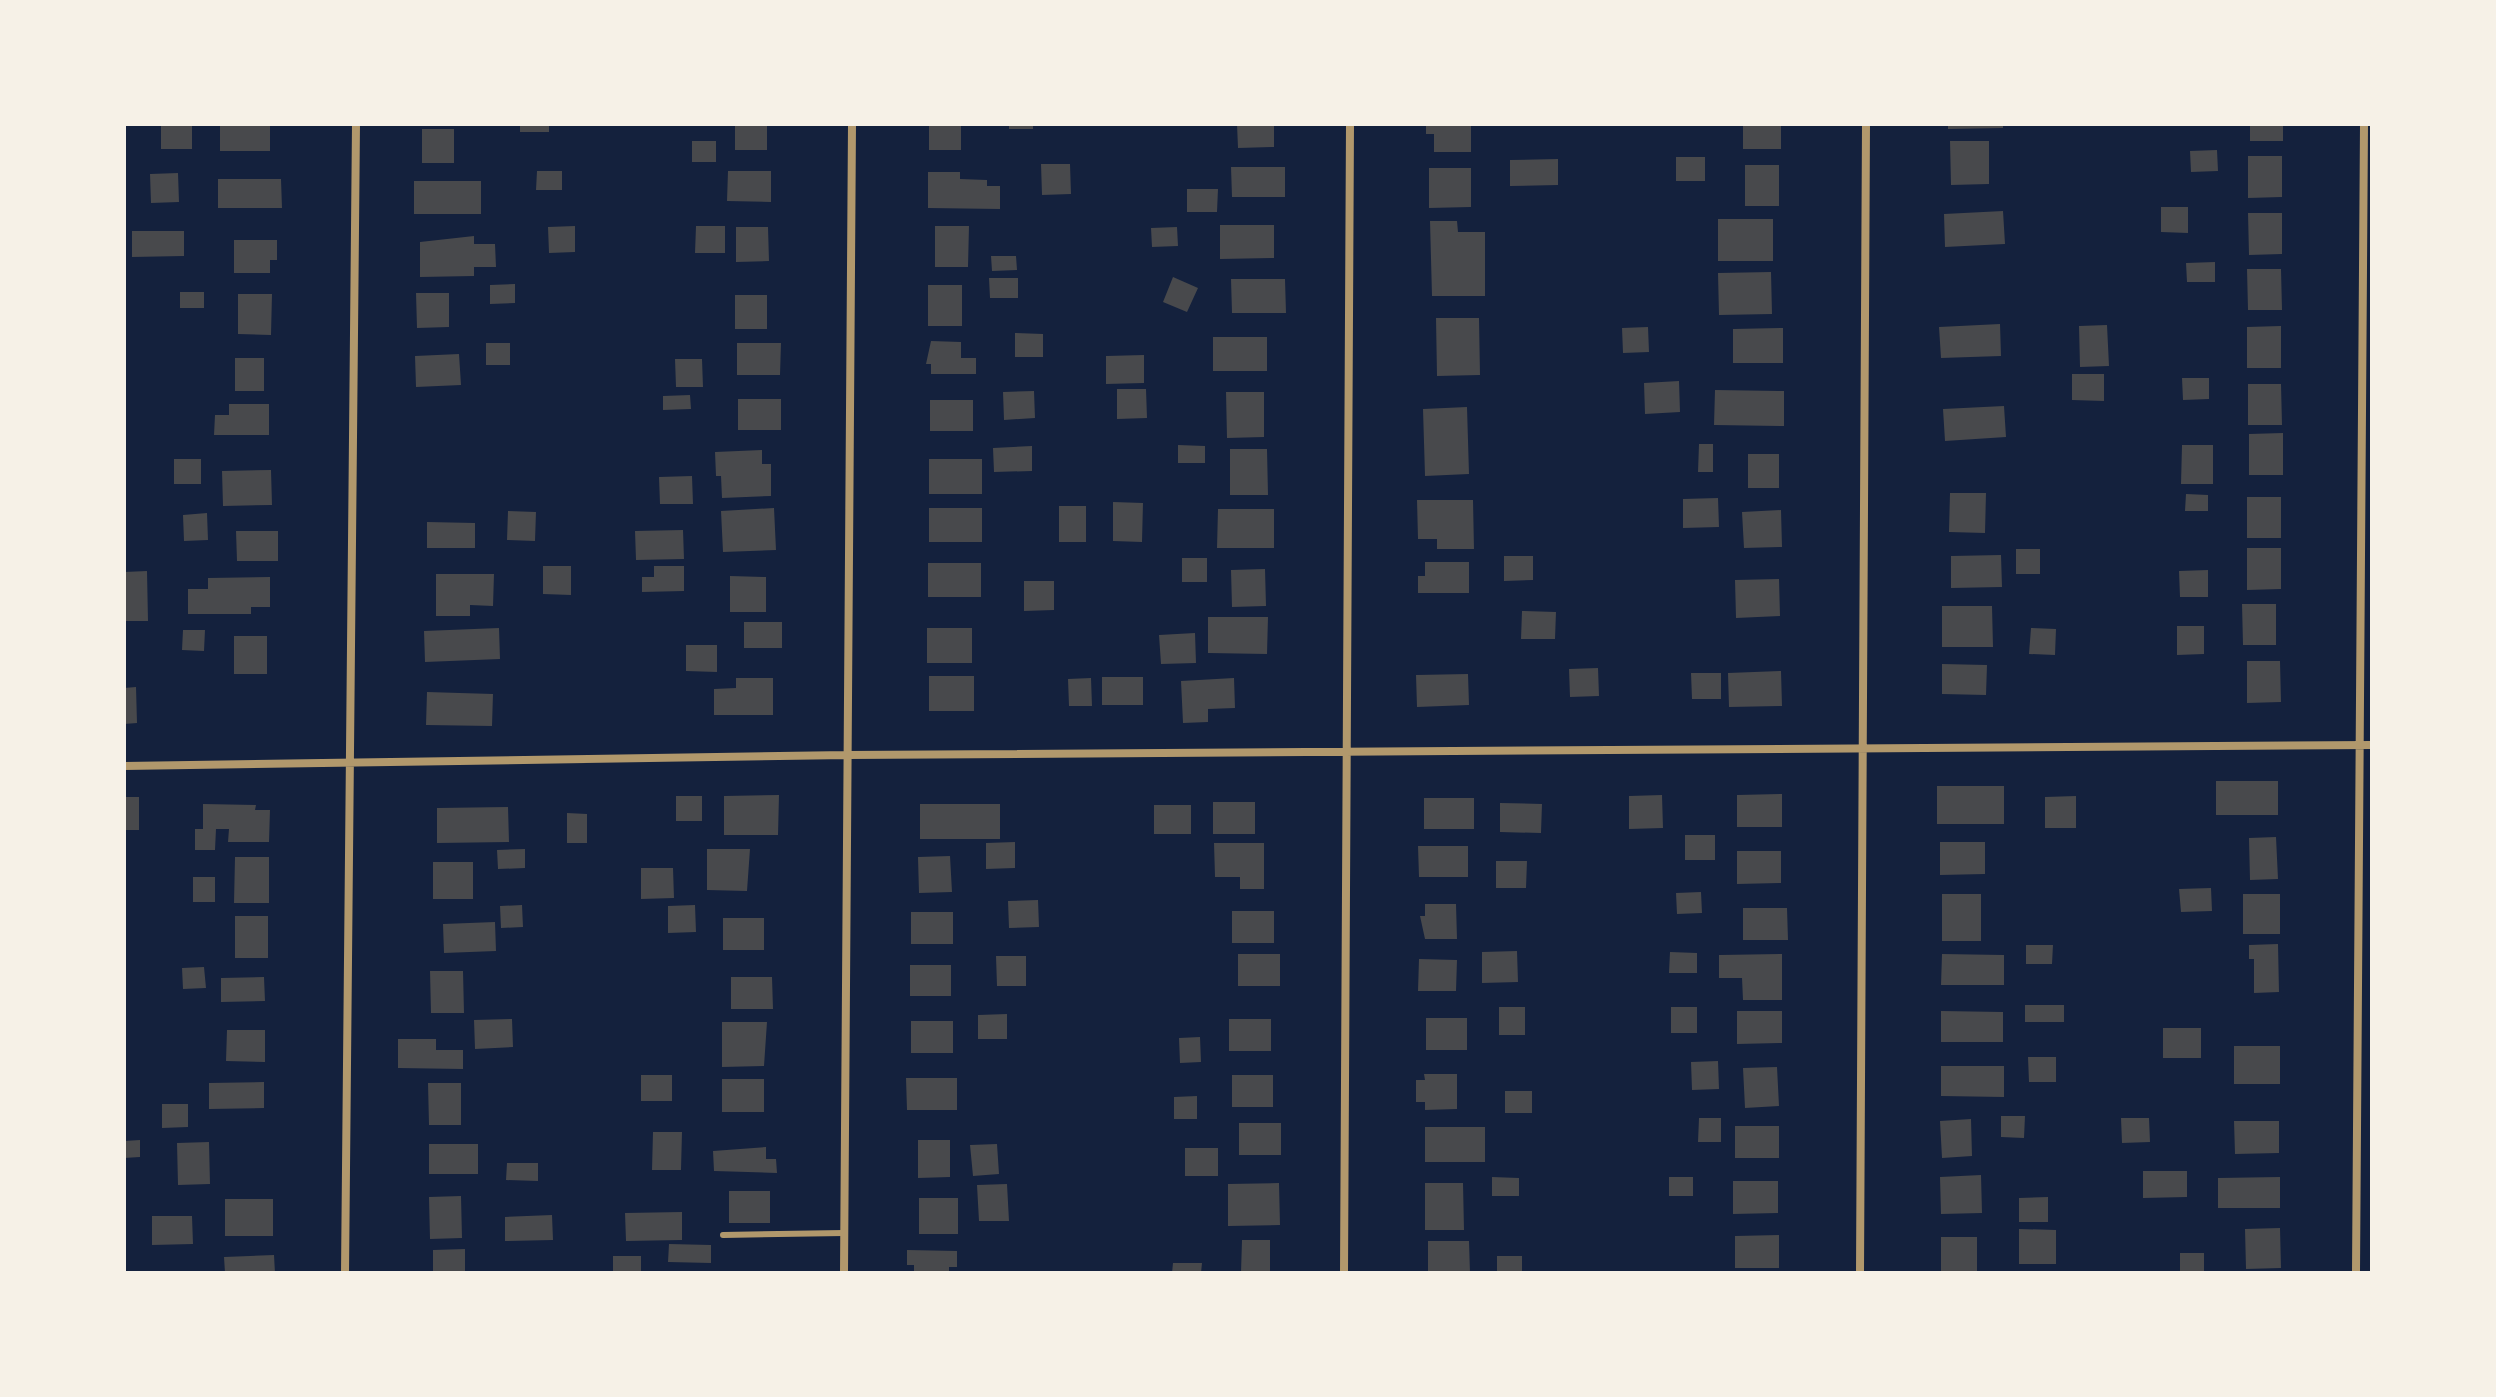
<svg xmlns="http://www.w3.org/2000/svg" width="2496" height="1397" font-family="'Archivo Narrow',sans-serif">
	<rect width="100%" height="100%" fill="#14213d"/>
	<!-- building -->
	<path fill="#48494c" d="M 161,124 L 192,124 L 192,149 L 161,149 Z
		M 220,124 L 270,124 L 270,151 L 220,151 Z
		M 520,124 L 549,124 L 549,132 L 520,132 Z
		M 735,124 L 767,124 L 767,150 L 735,150 Z
		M 929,124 L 961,124 L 961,150 L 929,150 Z
		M 1009,124 L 1033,124 L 1033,129 L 1009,129 Z
		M 1237,124 L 1274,124 L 1274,147 L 1238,148 Z
		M 1426,124 L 1471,124 L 1471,152 L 1434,152 L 1434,134 L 1426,134 Z
		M 1743,124 L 1781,124 L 1781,149 L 1743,149 Z
		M 1948,124 L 2003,124 L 2003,128 L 1948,129 Z
		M 2250,124 L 2283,124 L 2283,141 L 2250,141 Z
		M 422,129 L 454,129 L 454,163 L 422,163 Z
		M 692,141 L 716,141 L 716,162 L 692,162 Z
		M 1950,141 L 1989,141 L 1989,184 L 1951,185 Z
		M 2217,150 L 2218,171 L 2191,172 L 2190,151 Z
		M 2248,156 L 2282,156 L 2282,197 L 2248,198 Z
		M 1676,157 L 1705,157 L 1705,181 L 1676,181 Z
		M 1558,159 L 1558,185 L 1510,186 L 1510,160 Z
		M 1041,164 L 1070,164 L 1071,194 L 1042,195 Z
		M 1745,165 L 1779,165 L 1779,206 L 1745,206 Z
		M 1231,167 L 1285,167 L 1285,197 L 1232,197 Z
		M 1429,168 L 1471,168 L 1471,207 L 1429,208 Z
		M 537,171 L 562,171 L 562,190 L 536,190 Z
		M 728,171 L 771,171 L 771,202 L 727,201 Z
		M 928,172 L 960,172 L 960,179 L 987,180 L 987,186 L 1000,186 L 1000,209 L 928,208 Z
		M 178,173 L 179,202 L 151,203 L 150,174 Z
		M 218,179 L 281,179 L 282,208 L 218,208 Z
		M 414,181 L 481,181 L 481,214 L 414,214 Z
		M 1187,189 L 1218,189 L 1217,212 L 1187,212 Z
		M 2161,207 L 2188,207 L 2188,233 L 2161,232 Z
		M 2003,211 L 2005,244 L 1945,247 L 1944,214 Z
		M 2248,213 L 2282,213 L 2282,254 L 2249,255 Z
		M 1718,219 L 1773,219 L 1773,261 L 1718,261 Z
		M 1430,221 L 1457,221 L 1458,232 L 1485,232 L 1485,296 L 1432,296 Z
		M 1220,225 L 1274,225 L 1274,258 L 1220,259 Z
		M 575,226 L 575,252 L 549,253 L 548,227 Z
		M 696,226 L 725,226 L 725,253 L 695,253 Z
		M 935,226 L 969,226 L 968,267 L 935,267 Z
		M 736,227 L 768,227 L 769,261 L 736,262 Z
		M 1177,227 L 1178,246 L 1152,247 L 1151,228 Z
		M 132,231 L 184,231 L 184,256 L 132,257 Z
		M 474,236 L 474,244 L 495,244 L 496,267 L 474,267 L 474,276 L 420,277 L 420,242 Z
		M 234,240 L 277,240 L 277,260 L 270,260 L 270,273 L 234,273 Z
		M 991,256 L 1016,256 L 1017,270 L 992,271 Z
		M 2215,262 L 2215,282 L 2187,282 L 2186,263 Z
		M 2247,269 L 2281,269 L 2282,310 L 2248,310 Z
		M 1771,272 L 1772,314 L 1719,315 L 1718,273 Z
		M 1173,277 L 1198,288 L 1187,312 L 1163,302 Z
		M 989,278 L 1018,278 L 1018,298 L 990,298 Z
		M 1231,279 L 1285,279 L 1286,313 L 1232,313 Z
		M 515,284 L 515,303 L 490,304 L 490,285 Z
		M 928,285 L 962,285 L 962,326 L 928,326 Z
		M 180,292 L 204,292 L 204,308 L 180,308 Z
		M 416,293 L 449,293 L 449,327 L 417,328 Z
		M 238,294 L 272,294 L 271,335 L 238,334 Z
		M 735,295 L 767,295 L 767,329 L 735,329 Z
		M 1436,318 L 1479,318 L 1480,375 L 1437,376 Z
		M 2000,324 L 2001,356 L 1941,358 L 1939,327 Z
		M 2107,325 L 2109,366 L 2080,367 L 2079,326 Z
		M 2281,326 L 2281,368 L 2247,368 L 2247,327 Z
		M 1648,327 L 1649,352 L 1623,353 L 1622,328 Z
		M 1783,328 L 1783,363 L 1733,363 L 1733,329 Z
		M 1015,333 L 1043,334 L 1043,357 L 1015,357 Z
		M 1213,337 L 1267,337 L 1267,371 L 1213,371 Z
		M 931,341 L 961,342 L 961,358 L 976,358 L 976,374 L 931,374 L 931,364 L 926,364 Z
		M 486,343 L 510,343 L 510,365 L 486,365 Z
		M 737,343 L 781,343 L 780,375 L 737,375 Z
		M 459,354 L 461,385 L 416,387 L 415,356 Z
		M 1144,355 L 1144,383 L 1106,384 L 1106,356 Z
		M 235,358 L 264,358 L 264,391 L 235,391 Z
		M 675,359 L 702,359 L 703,387 L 676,387 Z
		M 2072,374 L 2104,374 L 2104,401 L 2072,400 Z
		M 2182,378 L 2209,378 L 2209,399 L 2183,400 Z
		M 1679,381 L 1680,412 L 1645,414 L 1644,383 Z
		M 2248,384 L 2281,384 L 2282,425 L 2248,425 Z
		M 1117,389 L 1146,389 L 1147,418 L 1117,419 Z
		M 1715,390 L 1784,391 L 1784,426 L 1714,425 Z
		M 1034,391 L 1035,418 L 1004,420 L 1003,392 Z
		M 1226,392 L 1264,392 L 1264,437 L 1227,438 Z
		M 690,395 L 691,409 L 663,410 L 663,396 Z
		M 738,399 L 781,399 L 781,430 L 738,430 Z
		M 930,400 L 973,400 L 973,431 L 930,431 Z
		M 229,404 L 269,404 L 269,435 L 214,435 L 215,415 L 229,415 Z
		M 2004,406 L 2006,437 L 1945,441 L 1943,409 Z
		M 1467,407 L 1469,474 L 1425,476 L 1423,409 Z
		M 2283,433 L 2283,475 L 2249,475 L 2249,434 Z
		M 1699,444 L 1713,444 L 1713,472 L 1698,472 Z
		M 1178,445 L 1205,446 L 1205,463 L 1178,463 Z
		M 2182,445 L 2213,445 L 2213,484 L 2181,484 Z
		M 1032,446 L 1032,471 L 994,472 L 993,448 Z
		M 1230,449 L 1267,449 L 1268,495 L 1230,495 Z
		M 762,450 L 762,464 L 771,464 L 771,496 L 722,498 L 721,476 L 716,476 L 715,452 Z
		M 1748,454 L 1779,454 L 1779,488 L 1748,488 Z
		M 174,459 L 201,459 L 201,484 L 174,484 Z
		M 929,459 L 982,459 L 982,494 L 929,494 Z
		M 271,470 L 272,505 L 223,506 L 222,471 Z
		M 692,476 L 693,504 L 660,504 L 659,477 Z
		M 1950,493 L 1986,493 L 1985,533 L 1949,532 Z
		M 2186,494 L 2208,495 L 2208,511 L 2185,511 Z
		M 2247,497 L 2281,497 L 2281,538 L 2247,538 Z
		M 1718,498 L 1719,527 L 1683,528 L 1683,499 Z
		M 1417,500 L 1473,500 L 1474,549 L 1437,549 L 1437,539 L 1418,539 Z
		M 1113,502 L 1143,503 L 1142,542 L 1113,541 Z
		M 1059,506 L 1086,506 L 1086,542 L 1059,542 Z
		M 774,508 L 776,550 L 723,552 L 721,511 Z
		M 929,508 L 982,508 L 982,542 L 929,542 Z
		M 1218,509 L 1274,509 L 1274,548 L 1217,548 Z
		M 1781,510 L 1782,547 L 1744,548 L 1742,512 Z
		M 508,511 L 536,512 L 535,541 L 507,540 Z
		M 207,513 L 208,540 L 184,541 L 183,515 Z
		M 427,522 L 475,523 L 475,548 L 427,548 Z
		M 683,530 L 684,559 L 636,560 L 635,531 Z
		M 236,531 L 278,531 L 278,561 L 237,561 Z
		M 2247,548 L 2281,548 L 2281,589 L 2247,590 Z
		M 2016,549 L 2040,549 L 2040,574 L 2016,574 Z
		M 2001,555 L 2002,587 L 1951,588 L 1951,556 Z
		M 1504,556 L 1533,556 L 1533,580 L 1504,581 Z
		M 1182,558 L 1207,558 L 1207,582 L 1182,582 Z
		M 1425,562 L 1469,562 L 1469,593 L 1418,593 L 1418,576 L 1425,576 Z
		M 928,563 L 981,563 L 981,597 L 928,597 Z
		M 543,566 L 571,566 L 571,595 L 543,594 Z
		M 654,566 L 684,566 L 684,591 L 642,592 L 642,577 L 654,577 Z
		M 1265,569 L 1266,606 L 1232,607 L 1231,570 Z
		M 2208,570 L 2208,597 L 2180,597 L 2179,571 Z
		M 147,571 L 148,621 L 124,621 L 124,572 Z
		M 436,574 L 494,574 L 493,606 L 470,605 L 470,616 L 436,616 Z
		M 730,576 L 766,577 L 766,612 L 730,612 Z
		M 270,577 L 270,607 L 251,607 L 251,614 L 188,614 L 188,589 L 208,589 L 208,578 Z
		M 1779,579 L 1780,616 L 1736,618 L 1735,580 Z
		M 1024,581 L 1054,581 L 1054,610 L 1024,611 Z
		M 2242,604 L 2276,604 L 2276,645 L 2243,645 Z
		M 1942,606 L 1992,606 L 1993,647 L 1942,647 Z
		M 1522,611 L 1556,612 L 1555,639 L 1521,639 Z
		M 1208,617 L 1268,617 L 1267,654 L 1208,653 Z
		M 744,622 L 782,622 L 782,648 L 744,648 Z
		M 2177,626 L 2204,626 L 2204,654 L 2177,655 Z
		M 499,628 L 500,659 L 425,662 L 424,631 Z
		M 927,628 L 972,628 L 972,663 L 927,663 Z
		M 2031,628 L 2056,629 L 2055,655 L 2029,654 Z
		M 183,630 L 205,630 L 204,651 L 182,650 Z
		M 1195,633 L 1196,663 L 1161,664 L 1159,635 Z
		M 234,636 L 267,636 L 267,674 L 234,674 Z
		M 686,645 L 717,645 L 717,672 L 686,671 Z
		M 2247,661 L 2280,661 L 2281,702 L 2247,703 Z
		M 1942,664 L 1987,665 L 1986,695 L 1942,694 Z
		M 1598,668 L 1599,696 L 1570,697 L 1569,669 Z
		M 1781,671 L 1782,706 L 1729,707 L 1728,673 Z
		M 1691,673 L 1721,673 L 1721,699 L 1692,699 Z
		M 1468,674 L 1469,705 L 1417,707 L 1416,675 Z
		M 929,676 L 974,676 L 974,711 L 929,711 Z
		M 1102,677 L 1143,677 L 1143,705 L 1102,705 Z
		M 736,678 L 773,678 L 773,715 L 714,715 L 714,689 L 736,688 Z
		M 1091,678 L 1092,706 L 1069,706 L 1068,679 Z
		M 1234,678 L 1235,708 L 1208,709 L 1208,722 L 1183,723 L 1181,681 Z
		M 136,687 L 137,723 L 124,724 L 124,688 Z
		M 427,692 L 493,694 L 492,726 L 426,725 Z
		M 2216,781 L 2278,781 L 2278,815 L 2216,815 Z
		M 1937,786 L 2004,786 L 2004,824 L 1937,824 Z
		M 1782,794 L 1782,827 L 1737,827 L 1737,795 Z
		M 779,795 L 778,835 L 724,835 L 724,796 Z
		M 1662,795 L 1663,828 L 1629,829 L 1629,796 Z
		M 676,796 L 702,796 L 702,821 L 676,821 Z
		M 2076,796 L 2076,828 L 2045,828 L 2045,797 Z
		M 124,797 L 139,797 L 139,830 L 124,830 Z
		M 1424,798 L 1474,798 L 1474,829 L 1424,829 Z
		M 1213,802 L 1255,802 L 1255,834 L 1213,834 Z
		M 1500,803 L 1542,804 L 1541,833 L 1500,832 Z
		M 203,804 L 256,805 L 255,810 L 270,810 L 269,842 L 228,842 L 229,829 L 216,829 L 215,850 L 195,850 L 195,829 L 203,829 Z
		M 920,804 L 1000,804 L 1000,839 L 920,839 Z
		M 1154,805 L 1191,805 L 1191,834 L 1154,834 Z
		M 508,807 L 509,842 L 437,843 L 437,808 Z
		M 567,813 L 587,814 L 587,843 L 567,843 Z
		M 1685,835 L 1715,835 L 1715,860 L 1685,860 Z
		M 2276,837 L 2278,879 L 2250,880 L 2249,838 Z
		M 1015,842 L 1015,868 L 986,869 L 986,843 Z
		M 1940,842 L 1985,842 L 1985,874 L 1940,875 Z
		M 1214,843 L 1264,843 L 1264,889 L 1240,889 L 1240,877 L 1215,877 Z
		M 1418,846 L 1468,846 L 1468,877 L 1419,877 Z
		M 525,849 L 525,868 L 498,869 L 497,850 Z
		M 707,849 L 750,849 L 747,891 L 707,890 Z
		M 1737,851 L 1781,851 L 1781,883 L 1737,884 Z
		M 950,856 L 952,892 L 919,893 L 918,857 Z
		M 235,857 L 269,857 L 269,903 L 234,903 Z
		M 1496,861 L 1527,861 L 1526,888 L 1496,888 Z
		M 433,862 L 473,862 L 473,899 L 433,899 Z
		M 641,868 L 673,868 L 674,898 L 641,899 Z
		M 193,877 L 215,877 L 215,902 L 193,902 Z
		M 2211,888 L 2212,911 L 2181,912 L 2179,889 Z
		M 1701,892 L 1702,913 L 1677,914 L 1676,893 Z
		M 1942,894 L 1981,894 L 1981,941 L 1942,941 Z
		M 2243,894 L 2280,894 L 2280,934 L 2243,934 Z
		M 1038,900 L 1039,927 L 1009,928 L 1008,901 Z
		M 1425,904 L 1456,904 L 1457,939 L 1425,939 L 1420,916 L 1425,916 Z
		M 522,905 L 523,927 L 501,928 L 500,906 Z
		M 695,905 L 696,932 L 668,933 L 668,906 Z
		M 1743,908 L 1787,908 L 1788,940 L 1743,940 Z
		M 1232,911 L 1274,911 L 1274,943 L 1232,943 Z
		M 911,912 L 953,912 L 953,944 L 911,944 Z
		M 235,916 L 268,916 L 268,958 L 235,958 Z
		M 723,918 L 764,918 L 764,950 L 723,950 Z
		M 495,922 L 496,951 L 444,953 L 443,924 Z
		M 2278,944 L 2279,992 L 2254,993 L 2254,959 L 2249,959 L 2249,945 Z
		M 2026,945 L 2053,945 L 2052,964 L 2026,964 Z
		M 1517,951 L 1518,982 L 1482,983 L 1482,952 Z
		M 1670,952 L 1697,953 L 1697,973 L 1669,973 Z
		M 1238,954 L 1280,954 L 1280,986 L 1238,986 Z
		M 1782,954 L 1782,1000 L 1743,1000 L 1742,978 L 1719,978 L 1719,955 Z
		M 1942,954 L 2004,955 L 2004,985 L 1941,985 Z
		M 996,956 L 1026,956 L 1026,986 L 997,986 Z
		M 1419,959 L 1457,960 L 1456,991 L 1418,991 Z
		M 910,965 L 951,965 L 951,996 L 910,996 Z
		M 204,967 L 206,988 L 183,989 L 182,968 Z
		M 430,971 L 463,971 L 464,1013 L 431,1013 Z
		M 264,977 L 265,1001 L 221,1002 L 221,978 Z
		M 731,977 L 772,977 L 773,1009 L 731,1009 Z
		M 2025,1005 L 2064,1005 L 2064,1022 L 2025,1022 Z
		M 1499,1007 L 1525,1007 L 1525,1035 L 1499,1035 Z
		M 1671,1007 L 1697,1007 L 1697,1033 L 1671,1033 Z
		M 1737,1011 L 1782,1011 L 1782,1043 L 1737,1044 Z
		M 1941,1011 L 2003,1012 L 2003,1042 L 1941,1042 Z
		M 1007,1014 L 1007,1039 L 978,1039 L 978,1015 Z
		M 1426,1018 L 1467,1018 L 1467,1050 L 1426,1050 Z
		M 512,1019 L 513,1047 L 475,1049 L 474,1020 Z
		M 1229,1019 L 1271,1019 L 1271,1051 L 1229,1051 Z
		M 911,1021 L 953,1021 L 953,1053 L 911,1053 Z
		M 722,1022 L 767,1022 L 764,1066 L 722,1067 Z
		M 2163,1028 L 2201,1028 L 2201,1058 L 2163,1058 Z
		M 227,1030 L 265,1030 L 265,1062 L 226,1061 Z
		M 1200,1037 L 1201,1062 L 1180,1063 L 1179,1038 Z
		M 398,1039 L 436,1039 L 436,1050 L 463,1050 L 463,1069 L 398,1068 Z
		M 2234,1046 L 2280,1046 L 2280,1084 L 2234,1084 Z
		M 2028,1057 L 2056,1057 L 2056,1082 L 2029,1082 Z
		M 1718,1061 L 1719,1089 L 1692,1090 L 1691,1062 Z
		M 1941,1066 L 2004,1066 L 2004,1097 L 1941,1096 Z
		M 1777,1067 L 1779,1106 L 1745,1108 L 1743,1068 Z
		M 1424,1074 L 1457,1074 L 1457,1109 L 1425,1110 L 1425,1102 L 1416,1102 L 1416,1080 L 1425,1080 Z
		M 641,1075 L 672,1075 L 672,1101 L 641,1101 Z
		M 1232,1075 L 1273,1075 L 1273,1107 L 1232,1107 Z
		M 906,1078 L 957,1078 L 957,1110 L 907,1110 Z
		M 722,1079 L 764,1079 L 764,1112 L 722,1112 Z
		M 264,1082 L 264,1108 L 209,1109 L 209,1083 Z
		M 428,1083 L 461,1083 L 461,1125 L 429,1125 Z
		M 1505,1091 L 1532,1091 L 1532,1113 L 1505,1113 Z
		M 1197,1096 L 1197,1119 L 1174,1119 L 1174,1097 Z
		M 162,1104 L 188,1104 L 188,1127 L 162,1128 Z
		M 2001,1116 L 2025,1116 L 2024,1138 L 2001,1137 Z
		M 1699,1118 L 1721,1118 L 1721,1142 L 1698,1142 Z
		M 2121,1118 L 2149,1118 L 2150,1142 L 2122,1143 Z
		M 1971,1119 L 1972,1156 L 1942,1158 L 1940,1121 Z
		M 2234,1121 L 2279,1121 L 2279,1153 L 2235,1154 Z
		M 1239,1123 L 1281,1123 L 1281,1155 L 1239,1155 Z
		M 1735,1126 L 1779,1126 L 1779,1158 L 1735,1158 Z
		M 1425,1127 L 1485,1127 L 1485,1162 L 1425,1162 Z
		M 653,1132 L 682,1132 L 681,1170 L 652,1170 Z
		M 140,1140 L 140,1157 L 124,1158 L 124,1141 Z
		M 918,1140 L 950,1140 L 950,1177 L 918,1178 Z
		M 209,1142 L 210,1184 L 178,1185 L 177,1143 Z
		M 429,1144 L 478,1144 L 478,1174 L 429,1174 Z
		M 997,1144 L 999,1174 L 973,1176 L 970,1145 Z
		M 766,1147 L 766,1159 L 776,1159 L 777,1173 L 714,1171 L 713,1151 Z
		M 1185,1148 L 1218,1148 L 1218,1176 L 1185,1176 Z
		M 507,1163 L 538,1163 L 538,1181 L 506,1180 Z
		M 2143,1171 L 2187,1171 L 2187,1197 L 2143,1198 Z
		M 1981,1175 L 1982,1213 L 1941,1214 L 1940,1177 Z
		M 1492,1177 L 1519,1178 L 1519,1196 L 1492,1196 Z
		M 1669,1177 L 1693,1177 L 1693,1196 L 1669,1196 Z
		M 2280,1177 L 2280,1208 L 2218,1208 L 2218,1178 Z
		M 1733,1181 L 1778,1181 L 1778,1213 L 1733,1214 Z
		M 1279,1183 L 1280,1225 L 1228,1226 L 1228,1184 Z
		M 1425,1183 L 1463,1183 L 1464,1230 L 1425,1230 Z
		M 1007,1184 L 1009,1221 L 979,1221 L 977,1185 Z
		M 729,1191 L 770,1191 L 770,1223 L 729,1223 Z
		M 461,1196 L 462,1238 L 430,1239 L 429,1197 Z
		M 2048,1197 L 2048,1222 L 2019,1222 L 2019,1198 Z
		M 919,1198 L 958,1198 L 958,1234 L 919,1234 Z
		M 225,1199 L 273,1199 L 273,1236 L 225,1236 Z
		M 682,1212 L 682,1240 L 626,1241 L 625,1213 Z
		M 552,1215 L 553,1240 L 505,1241 L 505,1217 Z
		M 152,1216 L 192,1216 L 193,1244 L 152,1245 Z
		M 2280,1228 L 2281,1268 L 2246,1269 L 2245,1229 Z
		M 2019,1229 L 2056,1230 L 2056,1264 L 2019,1264 Z
		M 1779,1235 L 1779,1268 L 1735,1268 L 1735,1236 Z
		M 1941,1237 L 1977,1237 L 1977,1273 L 1941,1273 Z
		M 1242,1240 L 1270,1240 L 1270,1273 L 1241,1273 Z
		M 1428,1241 L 1469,1241 L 1470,1273 L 1428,1273 Z
		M 669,1244 L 711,1245 L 711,1263 L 668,1262 Z
		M 465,1249 L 465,1273 L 433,1273 L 433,1250 Z
		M 907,1250 L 957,1251 L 957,1267 L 949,1267 L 949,1273 L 914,1273 L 914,1265 L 907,1265 Z
		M 2180,1253 L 2204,1253 L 2204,1273 L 2180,1273 Z
		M 274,1255 L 275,1273 L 225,1273 L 224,1257 Z
		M 613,1256 L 641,1256 L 641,1273 L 613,1273 Z
		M 1497,1256 L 1522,1256 L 1522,1273 L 1497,1273 Z
		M 1173,1263 L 1202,1263 L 1201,1273 L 1172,1273 Z"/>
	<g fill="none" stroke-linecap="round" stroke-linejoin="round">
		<!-- service -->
		<path stroke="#b1986c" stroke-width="6" d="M 723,1235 L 844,1233"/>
		<!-- minor -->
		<path stroke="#b1986c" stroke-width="8" d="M 124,766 L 847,755 L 2372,745
			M 345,1273 L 356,124
			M 844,1273 L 852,124
			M 1344,1273 L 1350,124
			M 1860,1273 L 1866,124
			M 2356,1273 L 2364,124"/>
	</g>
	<!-- border -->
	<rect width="2496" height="1397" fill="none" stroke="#f6f1e7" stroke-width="252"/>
</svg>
